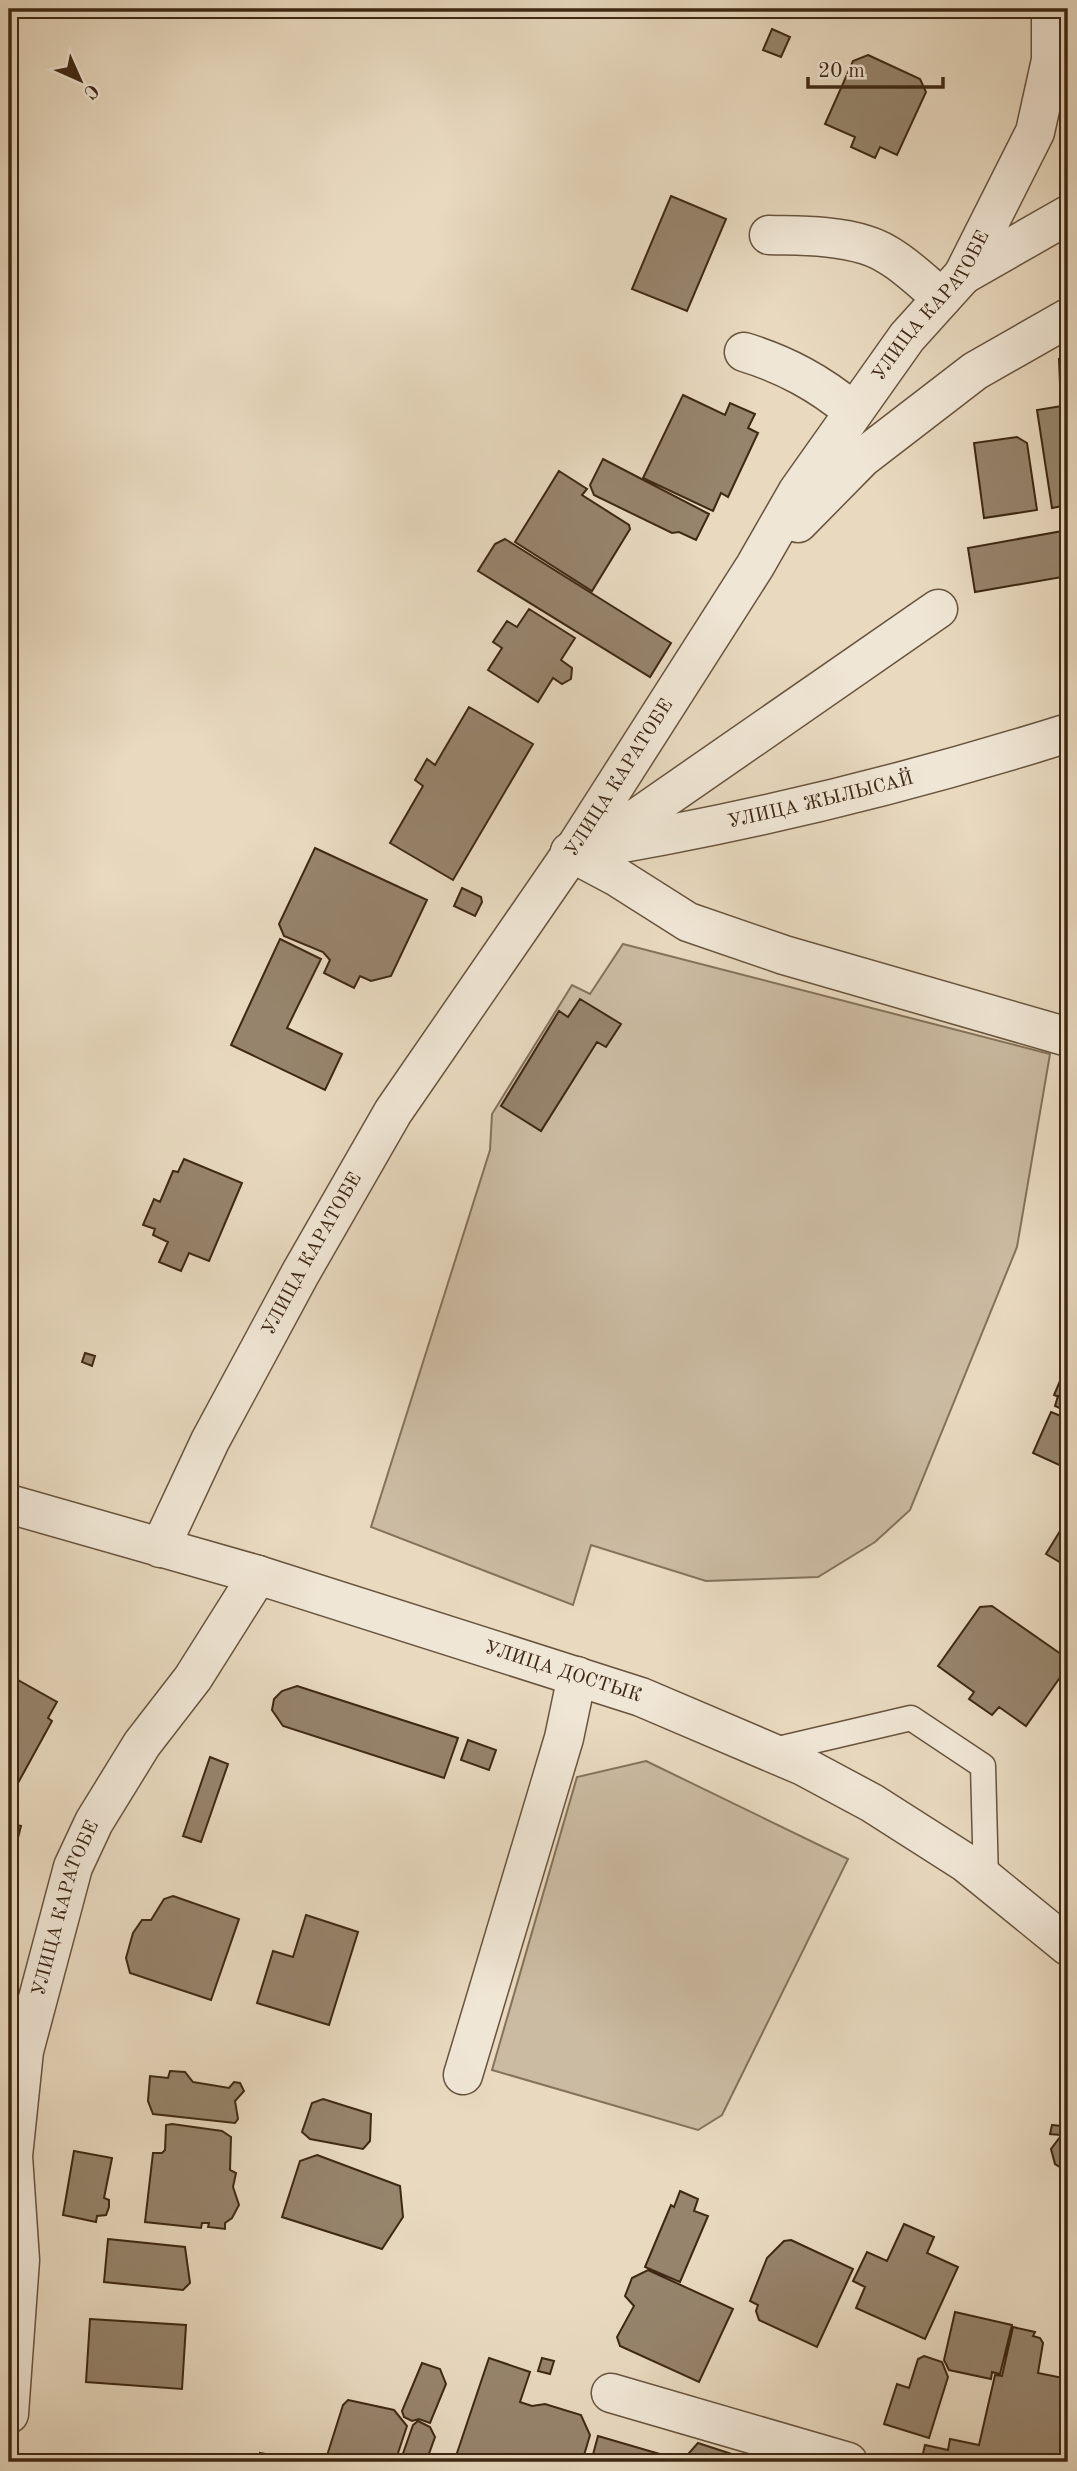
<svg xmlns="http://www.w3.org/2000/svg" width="1077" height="2471" font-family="'Old Standard TT',serif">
	<rect width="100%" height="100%" fill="#e8d9bf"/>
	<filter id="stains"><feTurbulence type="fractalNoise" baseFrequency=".00286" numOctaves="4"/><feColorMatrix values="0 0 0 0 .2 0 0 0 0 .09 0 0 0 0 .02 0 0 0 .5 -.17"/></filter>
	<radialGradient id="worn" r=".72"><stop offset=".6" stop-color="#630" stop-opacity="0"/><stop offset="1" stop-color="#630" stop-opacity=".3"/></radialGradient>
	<!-- green -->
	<path fill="#cbbba2" stroke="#84725a" stroke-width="2" d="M 623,944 L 1050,1054 L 1017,1247 L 910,1510 L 875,1542 L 818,1577 L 706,1581 L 591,1545 L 573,1605 L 371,1527 L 490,1150 L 492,1114 L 572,985 L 590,994 Z
		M 646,1761 L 848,1859 L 722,2115 L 698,2130 L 492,2070 L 577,1777 Z"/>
	<!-- building -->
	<path fill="#96846c" stroke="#3e2813" stroke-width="2" d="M 772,29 L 790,37 L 781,57 L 763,50 Z
		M 868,55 L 920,79 L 926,92 L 897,155 L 880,147 L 875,158 L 851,147 L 855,137 L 825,124 L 853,61 Z
		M 671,196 L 726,219 L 687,311 L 632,289 Z
		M 1068,358 L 1068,382 L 1060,383 L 1059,359 Z
		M 683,395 L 725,415 L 730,403 L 755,414 L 748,428 L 758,433 L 728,497 L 721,493 L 713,511 L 643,478 Z
		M 1068,405 L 1068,505 L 1052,508 L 1037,410 Z
		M 1017,437 L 1027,443 L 1037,510 L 984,518 L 974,443 Z
		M 603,459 L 709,514 L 696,540 L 679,532 L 672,533 L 594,495 L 590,485 Z
		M 559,471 L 587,489 L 582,495 L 629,525 L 630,529 L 592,591 L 515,542 Z
		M 1068,530 L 1068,576 L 975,592 L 968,548 Z
		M 505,539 L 671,643 L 650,677 L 478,571 L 495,544 Z
		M 529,609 L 575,638 L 561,660 L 572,668 L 571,679 L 562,684 L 553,678 L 538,702 L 488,670 L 502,648 L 493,642 L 507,621 L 517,627 Z
		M 469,707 L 533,744 L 453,880 L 390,843 L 423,786 L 415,780 L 427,759 L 435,765 Z
		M 315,848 L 427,900 L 391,976 L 371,981 L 360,976 L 354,988 L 324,973 L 330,960 L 323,952 L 284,936 L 279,924 Z
		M 462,888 L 481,897 L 482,902 L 475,916 L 454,906 Z
		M 280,939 L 321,959 L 287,1028 L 342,1054 L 325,1090 L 231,1045 Z
		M 580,999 L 621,1024 L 606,1047 L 597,1042 L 541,1131 L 501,1106 L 559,1011 L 568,1017 Z
		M 184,1159 L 242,1183 L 209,1261 L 189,1253 L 181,1271 L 159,1262 L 168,1242 L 153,1235 L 155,1229 L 143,1225 L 154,1199 L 160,1202 L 173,1171 L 178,1172 Z
		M 85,1353 L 95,1356 L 92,1366 L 82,1362 Z
		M 1066,1367 L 1068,1367 L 1068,1401 L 1054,1395 Z
		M 1058,1396 L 1068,1401 L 1068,1412 L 1055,1406 Z
		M 1051,1412 L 1068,1419 L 1068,1469 L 1033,1453 Z
		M 1068,1518 L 1068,1567 L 1046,1554 Z
		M 992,1606 L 1068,1659 L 1068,1666 L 1026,1726 L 999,1707 L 992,1715 L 969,1699 L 974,1692 L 938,1666 L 980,1607 Z
		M 9,1675 L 57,1702 L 48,1718 L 52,1721 L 18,1783 L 9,1778 Z
		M 297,1686 L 458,1738 L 444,1778 L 283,1726 L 272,1710 L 274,1699 L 282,1691 Z
		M 468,1740 L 496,1750 L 489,1770 L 461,1760 Z
		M 210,1757 L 228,1764 L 201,1842 L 183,1836 Z
		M 9,1823 L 21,1826 L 9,1873 Z
		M 173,1896 L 239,1919 L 211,2000 L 130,1973 L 126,1958 L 133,1933 L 142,1920 L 151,1920 L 164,1899 Z
		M 306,1915 L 358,1932 L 329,2025 L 257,2003 L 273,1951 L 293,1957 Z
		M 170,2071 L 185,2072 L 193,2082 L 229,2088 L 234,2082 L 240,2083 L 244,2091 L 235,2101 L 238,2119 L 235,2123 L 153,2114 L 148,2101 L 150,2076 L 168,2078 Z
		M 323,2099 L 371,2114 L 370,2141 L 363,2149 L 310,2139 L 302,2132 L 312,2103 Z
		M 172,2124 L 222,2131 L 231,2137 L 230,2170 L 236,2173 L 233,2187 L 239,2205 L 232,2218 L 225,2223 L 225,2229 L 208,2227 L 209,2223 L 202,2223 L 201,2228 L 145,2222 L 153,2153 L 162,2153 L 165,2150 L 166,2125 Z
		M 1052,2125 L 1061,2126 L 1060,2135 L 1050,2134 Z
		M 1067,2128 L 1068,2128 L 1068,2172 L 1055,2164 L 1051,2149 Z
		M 74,2151 L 112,2158 L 104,2198 L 109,2200 L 109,2207 L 106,2215 L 97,2216 L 96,2222 L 63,2215 Z
		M 317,2155 L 400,2186 L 403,2217 L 382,2249 L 282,2217 L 300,2161 Z
		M 680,2191 L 698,2199 L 694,2211 L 708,2216 L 680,2282 L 645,2267 L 671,2205 L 674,2207 Z
		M 904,2224 L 934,2237 L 927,2253 L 958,2267 L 925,2339 L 856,2308 L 865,2287 L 853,2281 L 867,2252 L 887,2261 Z
		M 108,2239 L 185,2247 L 190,2283 L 183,2290 L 104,2282 Z
		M 791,2240 L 853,2269 L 817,2347 L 759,2320 L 756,2311 L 758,2305 L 750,2301 L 767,2258 L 784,2241 Z
		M 648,2270 L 733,2309 L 699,2382 L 620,2346 L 617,2337 L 634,2306 L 625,2296 L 632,2278 Z
		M 955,2312 L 1012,2325 L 1000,2374 L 992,2372 L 991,2379 L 949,2370 L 944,2360 Z
		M 90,2319 L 186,2325 L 182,2389 L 86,2382 Z
		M 1013,2327 L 1035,2332 L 1033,2336 L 1040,2338 L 1043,2343 L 1038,2373 L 1068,2379 L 1068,2462 L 921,2462 L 925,2445 L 948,2450 L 950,2439 L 979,2445 L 995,2375 L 1002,2376 Z
		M 924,2356 L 942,2362 L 948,2377 L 929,2438 L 884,2424 L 897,2384 L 909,2388 L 918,2359 Z
		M 489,2358 L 530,2372 L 520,2402 L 532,2406 L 545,2404 L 581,2415 L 590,2435 L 582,2462 L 454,2462 Z
		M 542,2358 L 554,2361 L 550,2374 L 538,2371 Z
		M 422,2363 L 440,2369 L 446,2384 L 430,2423 L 419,2419 L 412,2421 L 404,2417 L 402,2411 Z
		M 348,2400 L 394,2410 L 407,2426 L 395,2462 L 325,2462 L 343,2405 Z
		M 418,2421 L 430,2427 L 435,2437 L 426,2462 L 400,2462 L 413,2425 Z
		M 598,2436 L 687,2462 L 591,2462 Z
		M 698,2443 L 753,2461 L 752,2462 L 690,2462 L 689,2453 Z
		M 260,2453 L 290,2458 L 290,2462 L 259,2462 Z"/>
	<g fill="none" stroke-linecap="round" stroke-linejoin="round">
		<defs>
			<path id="lane" d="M 770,1751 L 911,1718 L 983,1766 L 986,1880"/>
			<g id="street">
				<path d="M 769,235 C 802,236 835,235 866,245 C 894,253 920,280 942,298"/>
				<path d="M 963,275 L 1068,215"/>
				<path d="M 744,352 C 786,365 819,383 853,411"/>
				<path d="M 798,523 L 862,458 L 975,371 L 1068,318"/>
				<path d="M 597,836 L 638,817 L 938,609"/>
				<path d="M 570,852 L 617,877 L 688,922 L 784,955 L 1068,1037"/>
				<path id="s1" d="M 570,852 C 738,825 906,784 1068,733"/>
				<path id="s2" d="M 9,1504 L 258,1575 L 641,1697 L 803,1766 L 872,1803 L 966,1863 L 1068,1946"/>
				<path id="s3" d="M 160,1548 L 210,1441 L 300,1274 L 393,1112 L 577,845 L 755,566 L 798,491 L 907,337 L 963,275 L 1035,132 L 1051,60 L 1051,9"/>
				<path d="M 463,2075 L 564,1738 L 577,1676"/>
				<path d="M 611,2393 L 848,2462"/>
				<path id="s4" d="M 9,2414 L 20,2260 L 13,2156 L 24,2051 L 73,1867 L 94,1822 L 142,1744 L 193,1678 L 258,1575"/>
			</g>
		</defs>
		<!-- lane casing -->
		<use href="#lane" stroke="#68543e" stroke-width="27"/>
		<!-- street casing -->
		<use href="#street" stroke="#68543e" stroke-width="41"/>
		<!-- lane -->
		<use href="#lane" stroke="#f0e6d5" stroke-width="24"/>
		<!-- street -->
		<use href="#street" stroke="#f0e6d5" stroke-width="38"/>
	</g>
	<g text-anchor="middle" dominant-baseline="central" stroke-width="5" stroke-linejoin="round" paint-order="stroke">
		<!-- street labels -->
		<g font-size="19" fill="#3e2813" stroke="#f0e6d5">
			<text stroke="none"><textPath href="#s3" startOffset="1465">УЛИЦА КАРАТОБЕ</textPath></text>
			<text stroke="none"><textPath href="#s3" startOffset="898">УЛИЦА КАРАТОБЕ</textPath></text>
			<text stroke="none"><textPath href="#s1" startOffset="256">УЛИЦА ЖЫЛЫСАЙ</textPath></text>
			<text stroke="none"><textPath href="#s3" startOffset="331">УЛИЦА КАРАТОБЕ</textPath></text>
			<text stroke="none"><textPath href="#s2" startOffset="579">УЛИЦА ДОСТЫК</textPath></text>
			<text stroke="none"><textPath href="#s4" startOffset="513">УЛИЦА КАРАТОБЕ</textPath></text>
		</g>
	</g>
	<!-- margin -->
	<rect width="1077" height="2471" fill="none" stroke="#e8d9bf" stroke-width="35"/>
	<rect x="10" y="10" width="1056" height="2450" fill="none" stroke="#3e2813" stroke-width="3.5"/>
	<rect x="18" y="18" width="1042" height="2436" fill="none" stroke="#3e2813" stroke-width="2"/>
	<!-- north arrow -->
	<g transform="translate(80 80) rotate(135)" stroke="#f0e6d5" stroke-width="5" paint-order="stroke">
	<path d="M0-5L12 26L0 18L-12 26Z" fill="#3e2813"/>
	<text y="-10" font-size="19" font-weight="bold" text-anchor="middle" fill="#3e2813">С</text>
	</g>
	<!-- scale -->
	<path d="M808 77v10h135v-10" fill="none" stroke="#3e2813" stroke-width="3.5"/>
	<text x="818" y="77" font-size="21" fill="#3e2813" stroke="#f0e6d5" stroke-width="5" paint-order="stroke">20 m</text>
	<rect width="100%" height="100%" filter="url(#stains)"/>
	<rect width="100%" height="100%" fill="url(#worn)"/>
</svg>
